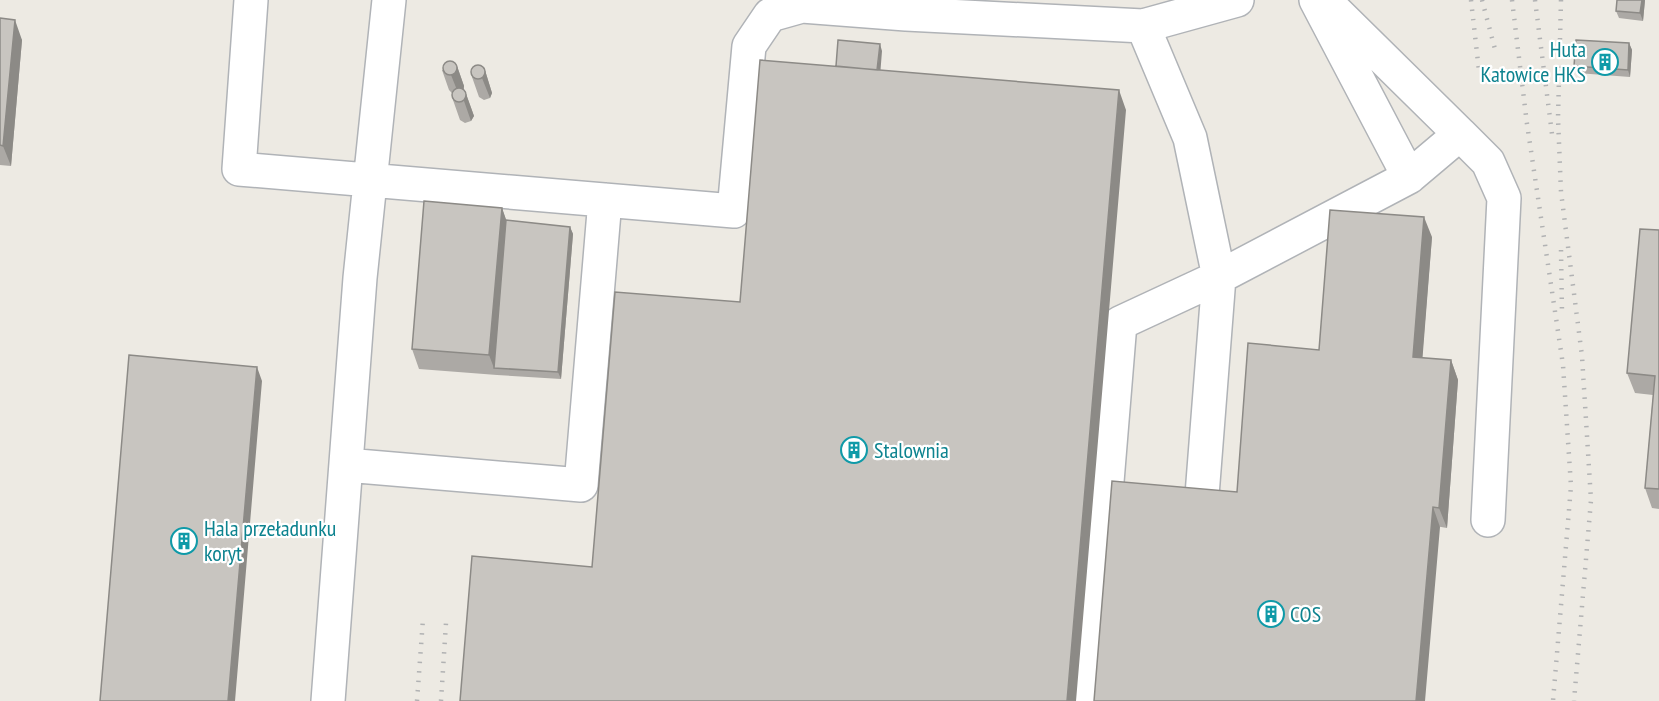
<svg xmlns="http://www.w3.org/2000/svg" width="1659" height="701" font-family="'PT Sans Narrow',sans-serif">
	<rect width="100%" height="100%" fill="#edeae3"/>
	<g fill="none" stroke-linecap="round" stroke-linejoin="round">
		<defs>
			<path id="minor" d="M 251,0 L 239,169 L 734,211 L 749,46 L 770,15 L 802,6 L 906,14 L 1143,26 L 1237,0
				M 1329,5 L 1460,134 L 1409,177
				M 1143,26 L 1190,138 L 1219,277 L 1201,508
				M 1460,134 L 1488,162 L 1504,198 L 1488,520
				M 346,465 L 581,485 L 605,200
				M 328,701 L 360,278 L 389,0
				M 1089,701 L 1120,323 L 1219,277 L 1409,177 L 1316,0"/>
		</defs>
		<!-- minor casing -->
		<use href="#minor" stroke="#b0b3b7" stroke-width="36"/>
		<!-- minor -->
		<use href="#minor" stroke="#fff" stroke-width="33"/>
		<!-- rail -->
		<path stroke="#b1b2b3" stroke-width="4.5" stroke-dasharray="1.5 8" stroke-linecap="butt" d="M 1471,0 L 1479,71
			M 1482,0 L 1496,53
			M 1512,0 L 1527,124 L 1563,365 L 1571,486 L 1553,701
			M 1535,0 L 1552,134
			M 1561,0 L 1558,118 L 1561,192 L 1582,356 L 1591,500 L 1574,701
			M 1561,250 L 1562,313
			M 417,701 L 423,619
			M 441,701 L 446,623"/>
	</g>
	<!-- wall -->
	<path fill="#aca9a5" d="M 1645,0 L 1643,21 L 1619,18 L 1616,11 Z
		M 0,18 L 22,40 L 11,166 L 0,165 Z
		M 1629,43 L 1632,50 L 1630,77 L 1577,73 L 1574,66 Z
		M 457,66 L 464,86 L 464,90 L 465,91 L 474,116 L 471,121 L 465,123 L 460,120 L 453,100 L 452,93 L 449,90 L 442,70 Z
		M 484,67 L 492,93 L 490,98 L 484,100 L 479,97 L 472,77 Z
		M 502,208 L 506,220 L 570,227 L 573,234 L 561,379 L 497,375 L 419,369 L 412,349 Z
		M 1659,230 L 1659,509 L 1652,508 L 1645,488 L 1653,395 L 1635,393 L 1627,373 Z
		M 1432,237 L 1422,358 L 1451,360 L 1458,380 L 1447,528 L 1237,492 L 1319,350 Z"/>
	<!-- shaded-wall -->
	<path fill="#8c8a86" d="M 1642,0 L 1645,0 L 1643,21 L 1640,13 Z
		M 15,20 L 22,40 L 11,166 L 3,146 Z
		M 1629,43 L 1632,50 L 1630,77 L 1628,70 Z
		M 880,44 L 882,51 L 879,89 L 876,82 Z
		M 457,66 L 464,86 L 463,92 L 459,95 L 451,75 Z
		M 484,67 L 492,93 L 490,98 L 482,78 Z
		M 1119,90 L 1126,110 L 1076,701 L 1067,701 Z
		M 465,91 L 474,116 L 471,121 L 464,101 Z
		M 502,208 L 509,228 L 494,368 L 489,355 Z
		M 1424,217 L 1432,237 L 1421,377 L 1413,357 Z
		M 570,227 L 573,234 L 561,379 L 558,372 Z
		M 1451,360 L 1458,380 L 1447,528 L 1439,508 Z
		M 257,367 L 262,381 L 235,701 L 228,701 Z
		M 1433,507 L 1440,527 L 1425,701 L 1416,701 Z"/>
	<!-- building -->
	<path fill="#c8c5c0" stroke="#8c8a86" stroke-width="1.5" d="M 1617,0 L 1642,0 L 1640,13 L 1616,11 Z
		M 0,18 L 15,20 L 3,146 L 0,145 Z
		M 838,40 L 880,44 L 877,70 L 836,66 Z
		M 1576,40 L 1629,43 L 1628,70 L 1574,66 Z
		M 760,60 L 1119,90 L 1067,701 L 460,701 L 472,556 L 592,567 L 615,292 L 740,302 Z
		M443 68a7 7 0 1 1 14 0a7 7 0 1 1-14 0Z
		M471 72a7 7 0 1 1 14 0a7 7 0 1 1-14 0Z
		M452 95a7 7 0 1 1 14 0a7 7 0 1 1-14 0Z
		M 424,201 L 502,208 L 489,355 L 412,349 Z
		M 1330,210 L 1424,217 L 1413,357 L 1451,360 L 1439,508 L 1433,507 L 1416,701 L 1094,701 L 1112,481 L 1237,492 L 1248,343 L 1319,350 Z
		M 506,220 L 570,227 L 558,372 L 494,368 Z
		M 1640,229 L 1659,230 L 1659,489 L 1645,488 L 1655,376 L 1627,373 Z
		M 129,355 L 257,367 L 228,701 L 100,701 Z"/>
	<!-- icons -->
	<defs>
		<symbol id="building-ring" viewBox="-11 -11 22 22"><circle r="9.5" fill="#fff" stroke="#0f9aa8" stroke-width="1.5"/><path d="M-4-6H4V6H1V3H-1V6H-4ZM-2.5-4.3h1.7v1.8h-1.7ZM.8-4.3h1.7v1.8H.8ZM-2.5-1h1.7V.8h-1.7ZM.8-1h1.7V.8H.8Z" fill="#0f9aa8"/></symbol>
	</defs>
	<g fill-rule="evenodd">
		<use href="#building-ring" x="1590" y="47" width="30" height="30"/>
		<use href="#building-ring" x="839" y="435" width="30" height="30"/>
		<use href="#building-ring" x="169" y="526" width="30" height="30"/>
		<use href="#building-ring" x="1256" y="599" width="30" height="30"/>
	</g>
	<g text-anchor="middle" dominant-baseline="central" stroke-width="4.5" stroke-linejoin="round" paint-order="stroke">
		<!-- culture labels -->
		<g font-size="22" fill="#0d838f" stroke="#fff" text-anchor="start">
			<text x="1586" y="49" text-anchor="end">Huta<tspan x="1586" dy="25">Katowice HKS</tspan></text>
			<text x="874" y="450">Stalownia</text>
			<text x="204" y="528">Hala przeładunku<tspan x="204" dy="25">koryt</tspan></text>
			<text x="1290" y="614">COS</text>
		</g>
	</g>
</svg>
